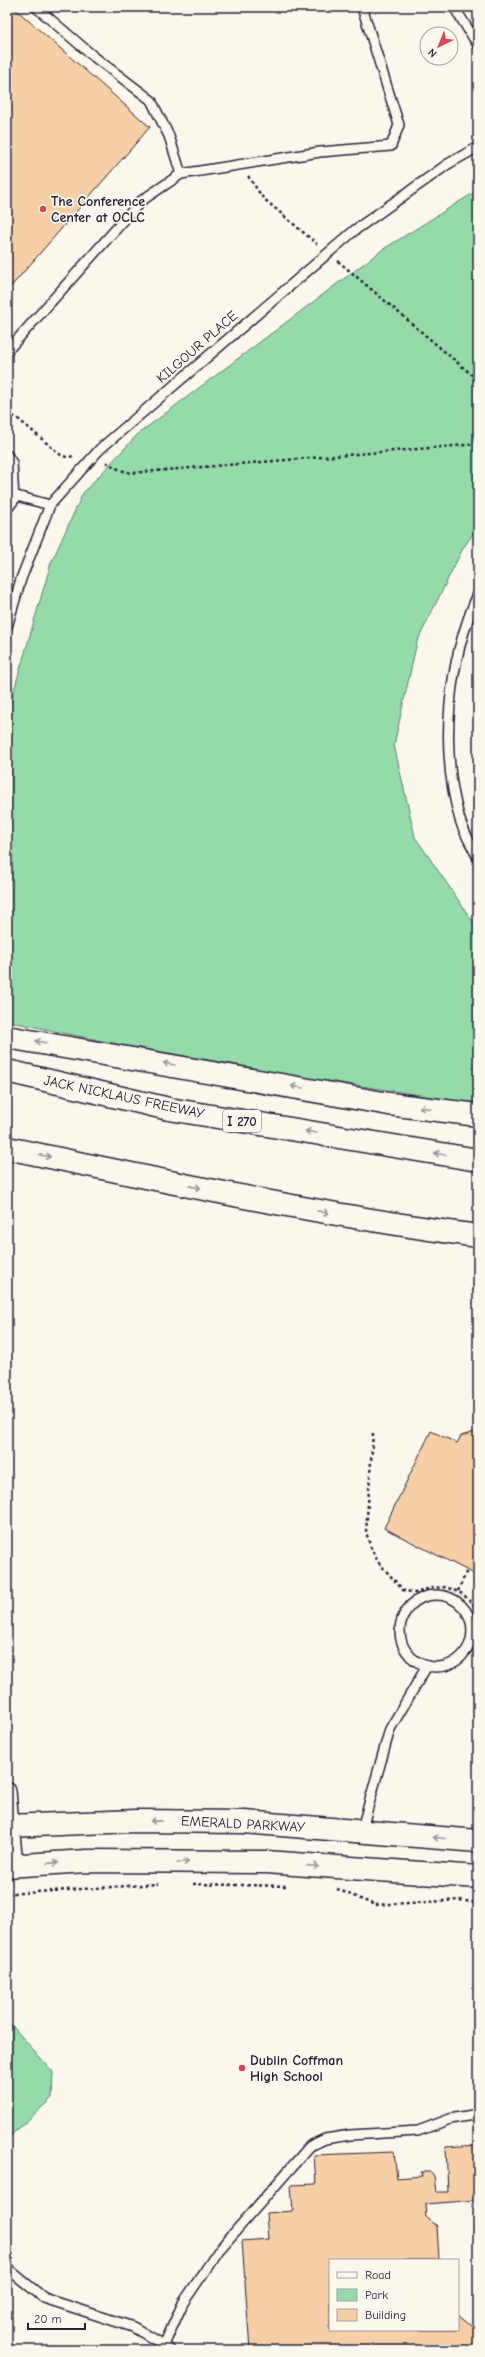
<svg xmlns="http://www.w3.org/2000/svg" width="485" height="2357" font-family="'Comic Neue',sans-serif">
	<rect width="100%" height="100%" fill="#fbf7ec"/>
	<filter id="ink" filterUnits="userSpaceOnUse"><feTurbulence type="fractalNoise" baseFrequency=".025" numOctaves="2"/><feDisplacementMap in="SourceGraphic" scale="8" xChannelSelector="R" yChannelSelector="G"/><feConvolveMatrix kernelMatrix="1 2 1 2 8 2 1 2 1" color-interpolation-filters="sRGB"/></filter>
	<g filter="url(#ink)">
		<!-- green -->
		<path fill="#94dba9" stroke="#5b7e72" d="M 478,190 L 478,527 L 463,548 L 417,642 L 394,745 L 415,837 L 478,929 L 478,1104 L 192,1060 L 7,1021 L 7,714 L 51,563 L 83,493 L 138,434 L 382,250 Z
			M 7,2020 L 53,2072 L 52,2098 L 7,2139 Z"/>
		<!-- building -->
		<path fill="#f7cfa6" stroke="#22223b" d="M 7,7 L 13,7 L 150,127 L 7,291 Z
			M 431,1431 L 457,1443 L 461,1436 L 478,1431 L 478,1576 L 384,1528 Z
			M 478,2145 L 478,2200 L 425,2204 L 426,2217 L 437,2226 L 439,2260 L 330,2260 L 330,2330 L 458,2330 L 458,2314 L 478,2331 L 478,2350 L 250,2350 L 242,2241 L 268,2239 L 266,2213 L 293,2211 L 291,2185 L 316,2184 L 314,2155 L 394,2152 L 397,2178 L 422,2176 L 421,2172 L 431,2172 L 434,2176 L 436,2192 L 448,2192 L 446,2147 Z"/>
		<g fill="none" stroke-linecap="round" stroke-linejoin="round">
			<defs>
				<path id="service" d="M 454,7 L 478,45
					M 181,174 L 320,152 L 391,146 L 399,125 L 362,7
					M 7,351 L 141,201 L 181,174 L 169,136 L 151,100 L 93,56 L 36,7
					M 7,455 L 12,463 L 14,500 L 7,509
					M 13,495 L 50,505
					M 478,594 C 448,662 439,748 460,820 C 464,833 472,846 478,858
					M 7,627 L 21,579 L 50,505 L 100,449 L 355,230 L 448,164 L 478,147
					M400 1631a36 36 0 1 1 72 0a36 36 0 1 1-72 0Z
					M 361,1832 L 390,1729 L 427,1666
					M 7,2268 L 44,2298 L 133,2327 L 164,2345
					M 170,2350 L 164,2345 L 183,2303 L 219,2250 L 310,2146 L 325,2139 L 350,2135 L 418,2131 L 450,2119 L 478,2114"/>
				<path id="minor" d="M 7,1791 L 14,1866"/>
				<path id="secondary" d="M 7,1826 L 136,1821 L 244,1822 L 478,1841
					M 7,1866 L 87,1861 L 266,1862 L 478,1877"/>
				<path id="motorway" d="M 7,1037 L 389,1104 L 478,1115
					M 7,1071 L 169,1109 L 478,1160
					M 7,1148 C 163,1181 320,1215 478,1236"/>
			</defs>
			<!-- service casing -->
			<use href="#service" stroke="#22223b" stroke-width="12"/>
			<!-- minor casing -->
			<use href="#minor" stroke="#22223b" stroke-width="20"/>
			<!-- secondary casing -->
			<use href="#secondary" stroke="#22223b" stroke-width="25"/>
			<!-- motorway casing -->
			<use href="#motorway" stroke="#22223b" stroke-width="25"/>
			<!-- path -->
			<path stroke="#22223b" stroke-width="2.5" stroke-dasharray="3 3" stroke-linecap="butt" d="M 248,176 L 263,198 L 317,244
				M 338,261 L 478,380
				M 7,413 L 17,418 L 62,456 L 67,457 L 75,456
				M 106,462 L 120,470 L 131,473 L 478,444
				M 373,1433 L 366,1532 L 371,1548 L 378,1562 L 403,1590 L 415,1593 L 430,1588 L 446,1587 L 463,1594 L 478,1610
				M 458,1591 L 467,1570
				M 193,1884 L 288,1886
				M 337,1889 L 375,1905 L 460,1900 L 478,1903
				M 7,1894 L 158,1884"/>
			<!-- service -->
			<use href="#service" stroke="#fbf7ec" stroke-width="9"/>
			<!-- minor -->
			<use href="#minor" stroke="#fbf7ec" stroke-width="17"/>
			<!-- secondary -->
			<use href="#secondary" stroke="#fbf7ec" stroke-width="22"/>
			<!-- motorway -->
			<use href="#motorway" stroke="#fbf7ec" stroke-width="22"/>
		</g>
		<!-- one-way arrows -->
		<defs><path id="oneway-shaft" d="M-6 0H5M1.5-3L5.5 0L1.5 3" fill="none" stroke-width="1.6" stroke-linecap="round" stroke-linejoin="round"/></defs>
		<g stroke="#99979c">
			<use href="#oneway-shaft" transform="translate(41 1042) rotate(-170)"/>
			<use href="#oneway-shaft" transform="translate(169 1064) rotate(-170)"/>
			<use href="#oneway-shaft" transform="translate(297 1087) rotate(-170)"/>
			<use href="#oneway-shaft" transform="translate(425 1108) rotate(-173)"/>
			<use href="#oneway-shaft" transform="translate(311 1132) rotate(-170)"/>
			<use href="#oneway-shaft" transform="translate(440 1154) rotate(-170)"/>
			<use href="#oneway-shaft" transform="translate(45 1156) rotate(12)"/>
			<use href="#oneway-shaft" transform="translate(195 1187) rotate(11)"/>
			<use href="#oneway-shaft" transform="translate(323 1212) rotate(11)"/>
			<use href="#oneway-shaft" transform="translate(156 1821) rotate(-179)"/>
			<use href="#oneway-shaft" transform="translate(439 1838) rotate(-175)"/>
			<use href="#oneway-shaft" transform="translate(183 1862)"/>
			<use href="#oneway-shaft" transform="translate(53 1863) rotate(-4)"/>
			<use href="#oneway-shaft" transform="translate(313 1866) rotate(4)"/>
		</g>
	</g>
	<!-- markers -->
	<g fill="#d1495b" stroke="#fbf7ec" stroke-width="1.5">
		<circle cx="43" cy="209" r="4"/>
		<circle cx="242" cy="2068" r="4"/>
	</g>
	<g text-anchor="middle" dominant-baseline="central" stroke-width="3.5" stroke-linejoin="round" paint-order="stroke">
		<!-- shield labels -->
		<rect fill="#fbf7ec" stroke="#636270" stroke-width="1" x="223" y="1110" width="38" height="22" rx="3"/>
		<g font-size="13" font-weight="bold" fill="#22223b">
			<text x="242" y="1121">I 270</text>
		</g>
		<!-- poi labels -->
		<g font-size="14" font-weight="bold" fill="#22223b" stroke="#fbf7ec" text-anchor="start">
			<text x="51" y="201">The Conference<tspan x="51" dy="16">Center at OCLC</tspan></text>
			<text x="250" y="2060">Dublin Coffman<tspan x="250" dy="16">High School</tspan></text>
		</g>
		<!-- street labels -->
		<g font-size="14" fill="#22223b" stroke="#fbf7ec">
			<text transform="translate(197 347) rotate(-41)">KILGOUR PLACE</text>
			<text transform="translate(124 1097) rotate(12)">JACK NICKLAUS FREEWAY</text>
			<text transform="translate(243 1824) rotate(3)">EMERALD PARKWAY</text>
		</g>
	</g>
	<!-- margin -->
	<rect width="485" height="2357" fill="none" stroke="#fbf7ec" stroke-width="24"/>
	<rect x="12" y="12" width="461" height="2333" fill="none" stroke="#22223b" stroke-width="1.5" filter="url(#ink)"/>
	<!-- legend -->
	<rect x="329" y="2259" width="130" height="72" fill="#fbf7ec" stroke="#a4a2a5"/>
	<rect x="337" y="2272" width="20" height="6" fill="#fbf7ec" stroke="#a4a2a5"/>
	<text x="365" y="2279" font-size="12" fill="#22223b">Road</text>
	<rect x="337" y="2289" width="20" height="12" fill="#94dba9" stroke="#a4a2a5"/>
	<text x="365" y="2299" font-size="12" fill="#22223b">Park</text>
	<rect x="337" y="2309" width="20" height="12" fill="#f7cfa6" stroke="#a4a2a5"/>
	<text x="365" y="2319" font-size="12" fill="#22223b">Building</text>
	<!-- north arrow -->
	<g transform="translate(439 46) rotate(223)"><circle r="19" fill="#fbf7ec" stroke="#a4a2a5"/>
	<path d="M0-3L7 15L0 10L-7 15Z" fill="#d1495b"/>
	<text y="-6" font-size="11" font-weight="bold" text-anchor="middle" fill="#22223b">N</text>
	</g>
	<!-- scale -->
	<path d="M28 2323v6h57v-6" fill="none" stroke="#22223b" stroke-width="2"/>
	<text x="34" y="2323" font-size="12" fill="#22223b" stroke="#fbf7ec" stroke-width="3" paint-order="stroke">20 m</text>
</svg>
